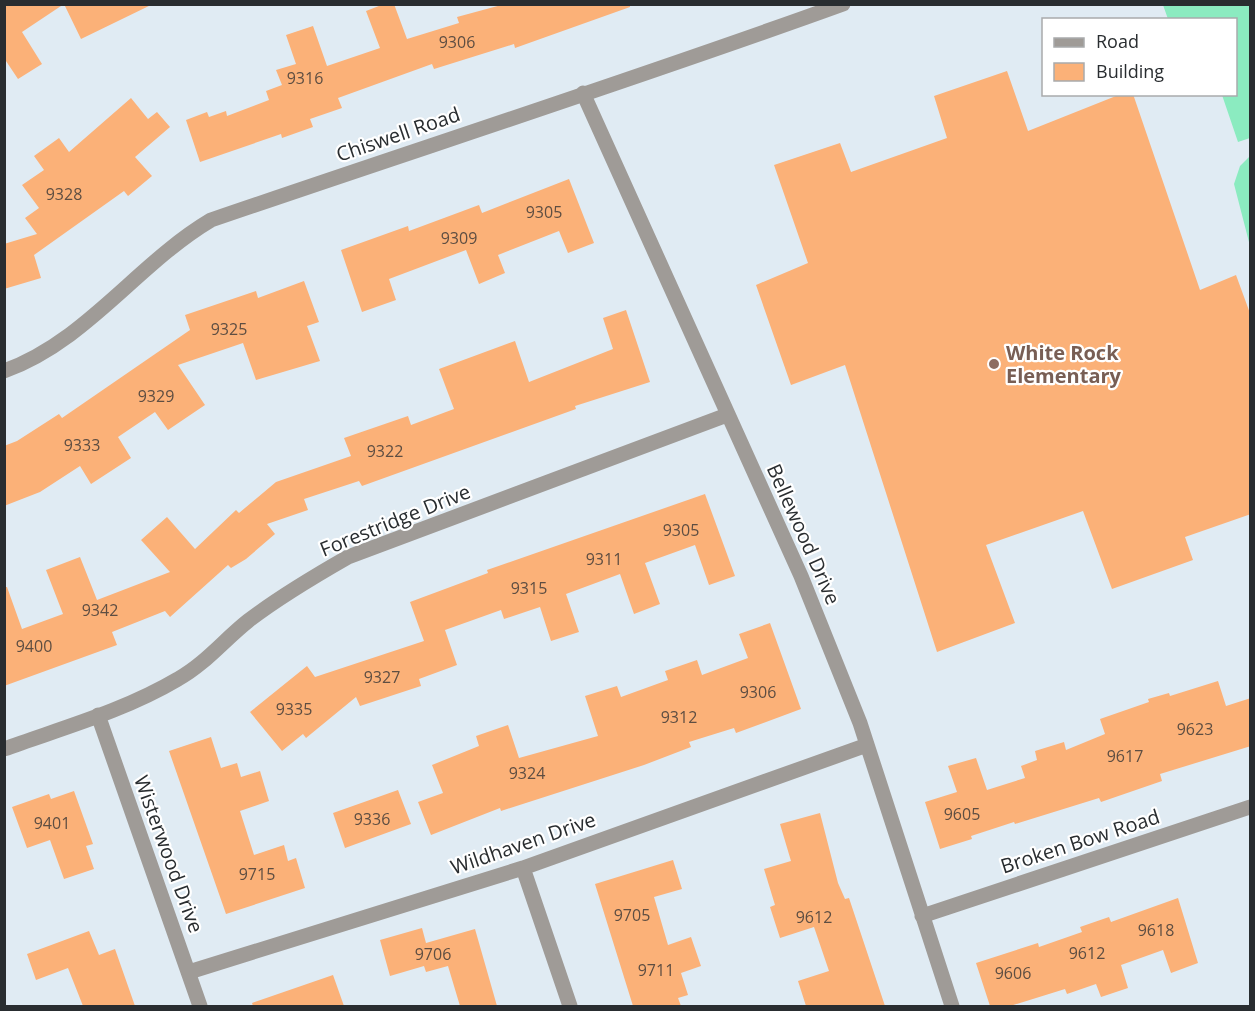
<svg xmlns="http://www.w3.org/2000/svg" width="1255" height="1011" font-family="'Open Sans',sans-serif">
	<rect width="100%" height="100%" fill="#e0ebf3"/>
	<!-- green -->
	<path fill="#8bebc0" d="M 1163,5 L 1250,5 L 1250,138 L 1238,142 L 1222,95 L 1236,94 L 1236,20 L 1168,19 Z
		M 1250,156 L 1250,246 L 1234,184 L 1240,166 Z"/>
	<!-- building -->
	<path fill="#fbb178" d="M 4,4 L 64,4 L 22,32 L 42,64 L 18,79 L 4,58 Z
		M 64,4 L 153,4 L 81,39 Z
		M 384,4 L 394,4 L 407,39 L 459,23 L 457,17 L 505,4 L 630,4 L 630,7 L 515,48 L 514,44 L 434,69 L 432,64 L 338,98 L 342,108 L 310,119 L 313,127 L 282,138 L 281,134 L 200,162 L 186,120 L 207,112 L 209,117 L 226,111 L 227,116 L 269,100 L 266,91 L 282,85 L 276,70 L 296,64 L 286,35 L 313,26 L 327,66 L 380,48 L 366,11 Z
		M 1007,71 L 1028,131 L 1121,94 L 1133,94 L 1200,290 L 1236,275 L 1251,316 L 1251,514 L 1185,537 L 1193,560 L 1112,589 L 1083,511 L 986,545 L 1015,623 L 937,652 L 845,365 L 791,385 L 756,285 L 808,263 L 774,165 L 840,143 L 851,172 L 947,138 L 934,96 Z
		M 131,98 L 148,119 L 157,112 L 170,127 L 135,157 L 152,176 L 128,196 L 124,191 L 34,255 L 41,278 L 4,289 L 4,244 L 37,234 L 25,218 L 39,208 L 22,185 L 44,170 L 34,156 L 59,138 L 69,152 Z
		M 569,179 L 594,243 L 568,253 L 559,231 L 498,255 L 505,273 L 479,284 L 466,250 L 389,279 L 396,300 L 362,312 L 341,250 L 408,226 L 409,231 L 479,205 L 482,213 Z
		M 304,281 L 319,322 L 307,326 L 320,361 L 256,380 L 243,343 L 178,365 L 205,405 L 168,430 L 155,412 L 118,437 L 131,458 L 91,484 L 80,466 L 40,492 L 4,506 L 4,446 L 17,441 L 59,414 L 62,418 L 190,330 L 185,315 L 256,291 L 258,298 Z
		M 626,310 L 650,382 L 575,406 L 576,409 L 362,486 L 359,481 L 304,499 L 308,510 L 267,524 L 275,534 L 246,559 L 231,568 L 228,565 L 170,617 L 165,611 L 112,632 L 117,645 L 4,686 L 4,587 L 7,587 L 22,629 L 63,614 L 46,570 L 80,557 L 97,600 L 170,572 L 141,540 L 167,517 L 195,549 L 236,510 L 239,513 L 276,482 L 351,456 L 344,438 L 408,416 L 411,425 L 454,409 L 439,369 L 515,341 L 529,382 L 613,349 L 603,318 Z
		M 705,494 L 735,576 L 709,585 L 695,545 L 645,563 L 660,604 L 634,614 L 620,574 L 566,594 L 579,632 L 551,641 L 540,607 L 504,619 L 501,610 L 445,630 L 457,665 L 419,679 L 421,686 L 360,706 L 356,697 L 306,738 L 303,734 L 282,751 L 250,712 L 307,666 L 315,677 L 424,641 L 410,602 L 488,573 L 487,570 Z
		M 770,623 L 801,709 L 736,733 L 734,728 L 689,742 L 691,747 L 644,765 L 501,811 L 500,808 L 431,835 L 418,802 L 443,793 L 432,765 L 479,746 L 476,736 L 508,725 L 519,758 L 598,736 L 585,696 L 617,686 L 621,697 L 668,680 L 665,671 L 697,660 L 702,675 L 748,658 L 739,634 Z
		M 1218,681 L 1226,706 L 1251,698 L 1251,746 L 1160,774 L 1162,781 L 1101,802 L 1099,798 L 1015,824 L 1014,822 L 971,836 L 972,839 L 940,849 L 925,802 L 957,792 L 948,766 L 976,758 L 987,790 L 1025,778 L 1021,766 L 1037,760 L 1035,751 L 1064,742 L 1066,750 L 1105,734 L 1100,719 L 1149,702 L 1148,699 L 1169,693 L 1170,696 Z
		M 211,737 L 221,768 L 237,763 L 241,777 L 260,771 L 269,801 L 240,811 L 254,855 L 284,845 L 288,861 L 296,858 L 305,888 L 226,914 L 169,751 Z
		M 398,790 L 411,824 L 345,848 L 333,813 Z
		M 74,791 L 93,844 L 86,846 L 94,869 L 64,879 L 50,840 L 27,848 L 12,807 L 49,794 L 51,799 Z
		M 820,813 L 838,883 L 845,899 L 849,898 L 885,1006 L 806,1006 L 798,981 L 829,971 L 814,927 L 780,938 L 770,907 L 775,905 L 764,869 L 791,861 L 780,824 Z
		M 673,860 L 682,889 L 654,897 L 668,945 L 691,937 L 701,966 L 681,973 L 688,995 L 678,998 L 681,1006 L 633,1006 L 595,884 Z
		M 1178,898 L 1198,963 L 1171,973 L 1163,950 L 1121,965 L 1128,988 L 1101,997 L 1096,984 L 1067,994 L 1065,989 L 1010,1006 L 990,1006 L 976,963 L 1038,943 L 1039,947 L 1082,932 L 1080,927 L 1109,917 L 1111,922 Z
		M 422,928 L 426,943 L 475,929 L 497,1006 L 460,1006 L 448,966 L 426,972 L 424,966 L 390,976 L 380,940 Z
		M 89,931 L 99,955 L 115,949 L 135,1006 L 83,1006 L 68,968 L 36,980 L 27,954 Z
		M 333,975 L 344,1006 L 253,1006 L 252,1003 Z"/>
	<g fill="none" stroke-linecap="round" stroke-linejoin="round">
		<!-- minor -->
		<path stroke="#9f9b97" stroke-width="15" d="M 583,93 L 801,576 L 860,723 L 952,1006
			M 4,371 C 87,341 137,264 211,220 C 421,148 633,80 843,4
			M 98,715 L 200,1006
			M 4,749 C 62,728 124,711 178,679 C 205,664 224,640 248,621 C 279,597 313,577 348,557 L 727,415
			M 523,868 L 570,1006
			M 922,916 L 1250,807
			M 189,972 L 523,868 L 867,745"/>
	</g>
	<!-- markers -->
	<circle fill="#8d6e63" stroke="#fff" stroke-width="2" cx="994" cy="364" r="6"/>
	<g text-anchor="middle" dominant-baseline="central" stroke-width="4.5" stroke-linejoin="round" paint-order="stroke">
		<!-- number labels -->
		<g font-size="16" fill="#5e4e42">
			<text x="457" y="42">9306</text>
			<text x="305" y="78">9316</text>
			<text x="64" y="194">9328</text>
			<text x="544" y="212">9305</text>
			<text x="459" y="238">9309</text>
			<text x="229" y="329">9325</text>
			<text x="156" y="396">9329</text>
			<text x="82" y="445">9333</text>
			<text x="385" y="451">9322</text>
			<text x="681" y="530">9305</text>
			<text x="604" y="559">9311</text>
			<text x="529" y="588">9315</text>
			<text x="100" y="610">9342</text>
			<text x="34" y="646">9400</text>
			<text x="382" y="677">9327</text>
			<text x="758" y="692">9306</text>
			<text x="294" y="709">9335</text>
			<text x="679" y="717">9312</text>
			<text x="1195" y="729">9623</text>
			<text x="1125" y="756">9617</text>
			<text x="527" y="773">9324</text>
			<text x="962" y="814">9605</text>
			<text x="372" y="819">9336</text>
			<text x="52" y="823">9401</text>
			<text x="257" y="874">9715</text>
			<text x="632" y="915">9705</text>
			<text x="814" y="917">9612</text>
			<text x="1156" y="930">9618</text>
			<text x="1087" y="953">9612</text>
			<text x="433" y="954">9706</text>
			<text x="656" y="970">9711</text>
			<text x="1013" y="973">9606</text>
		</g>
		<!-- street labels -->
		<g font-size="20" fill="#292d30" stroke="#fff">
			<text transform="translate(398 134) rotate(-19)">Chiswell Road</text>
			<text transform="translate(395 520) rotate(-22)">Forestridge Drive</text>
			<text transform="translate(804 534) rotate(66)">Bellewood Drive</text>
			<text transform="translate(1080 841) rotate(-18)">Broken Bow Road</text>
			<text transform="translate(523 843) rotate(-19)">Wildhaven Drive</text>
			<text transform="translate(169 854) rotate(70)">Wisterwood Drive</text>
		</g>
		<!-- education labels -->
		<g font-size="20" font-weight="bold" fill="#785e54" stroke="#fff" text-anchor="start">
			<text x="1006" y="352">White Rock<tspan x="1006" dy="23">Elementary</tspan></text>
		</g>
	</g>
	<!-- border -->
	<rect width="1255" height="1011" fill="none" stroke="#292d30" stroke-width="12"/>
	<!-- legend -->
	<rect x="1042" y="18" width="195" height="78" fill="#ffffff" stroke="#a9abac" stroke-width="1.5"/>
	<rect x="1054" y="38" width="30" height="9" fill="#9f9b97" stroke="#a9abac" stroke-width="1.5"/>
	<text x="1096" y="48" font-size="18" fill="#292d30">Road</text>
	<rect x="1054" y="63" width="30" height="18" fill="#fbb178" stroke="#a9abac" stroke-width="1.5"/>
	<text x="1096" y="78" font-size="18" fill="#292d30">Building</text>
</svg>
